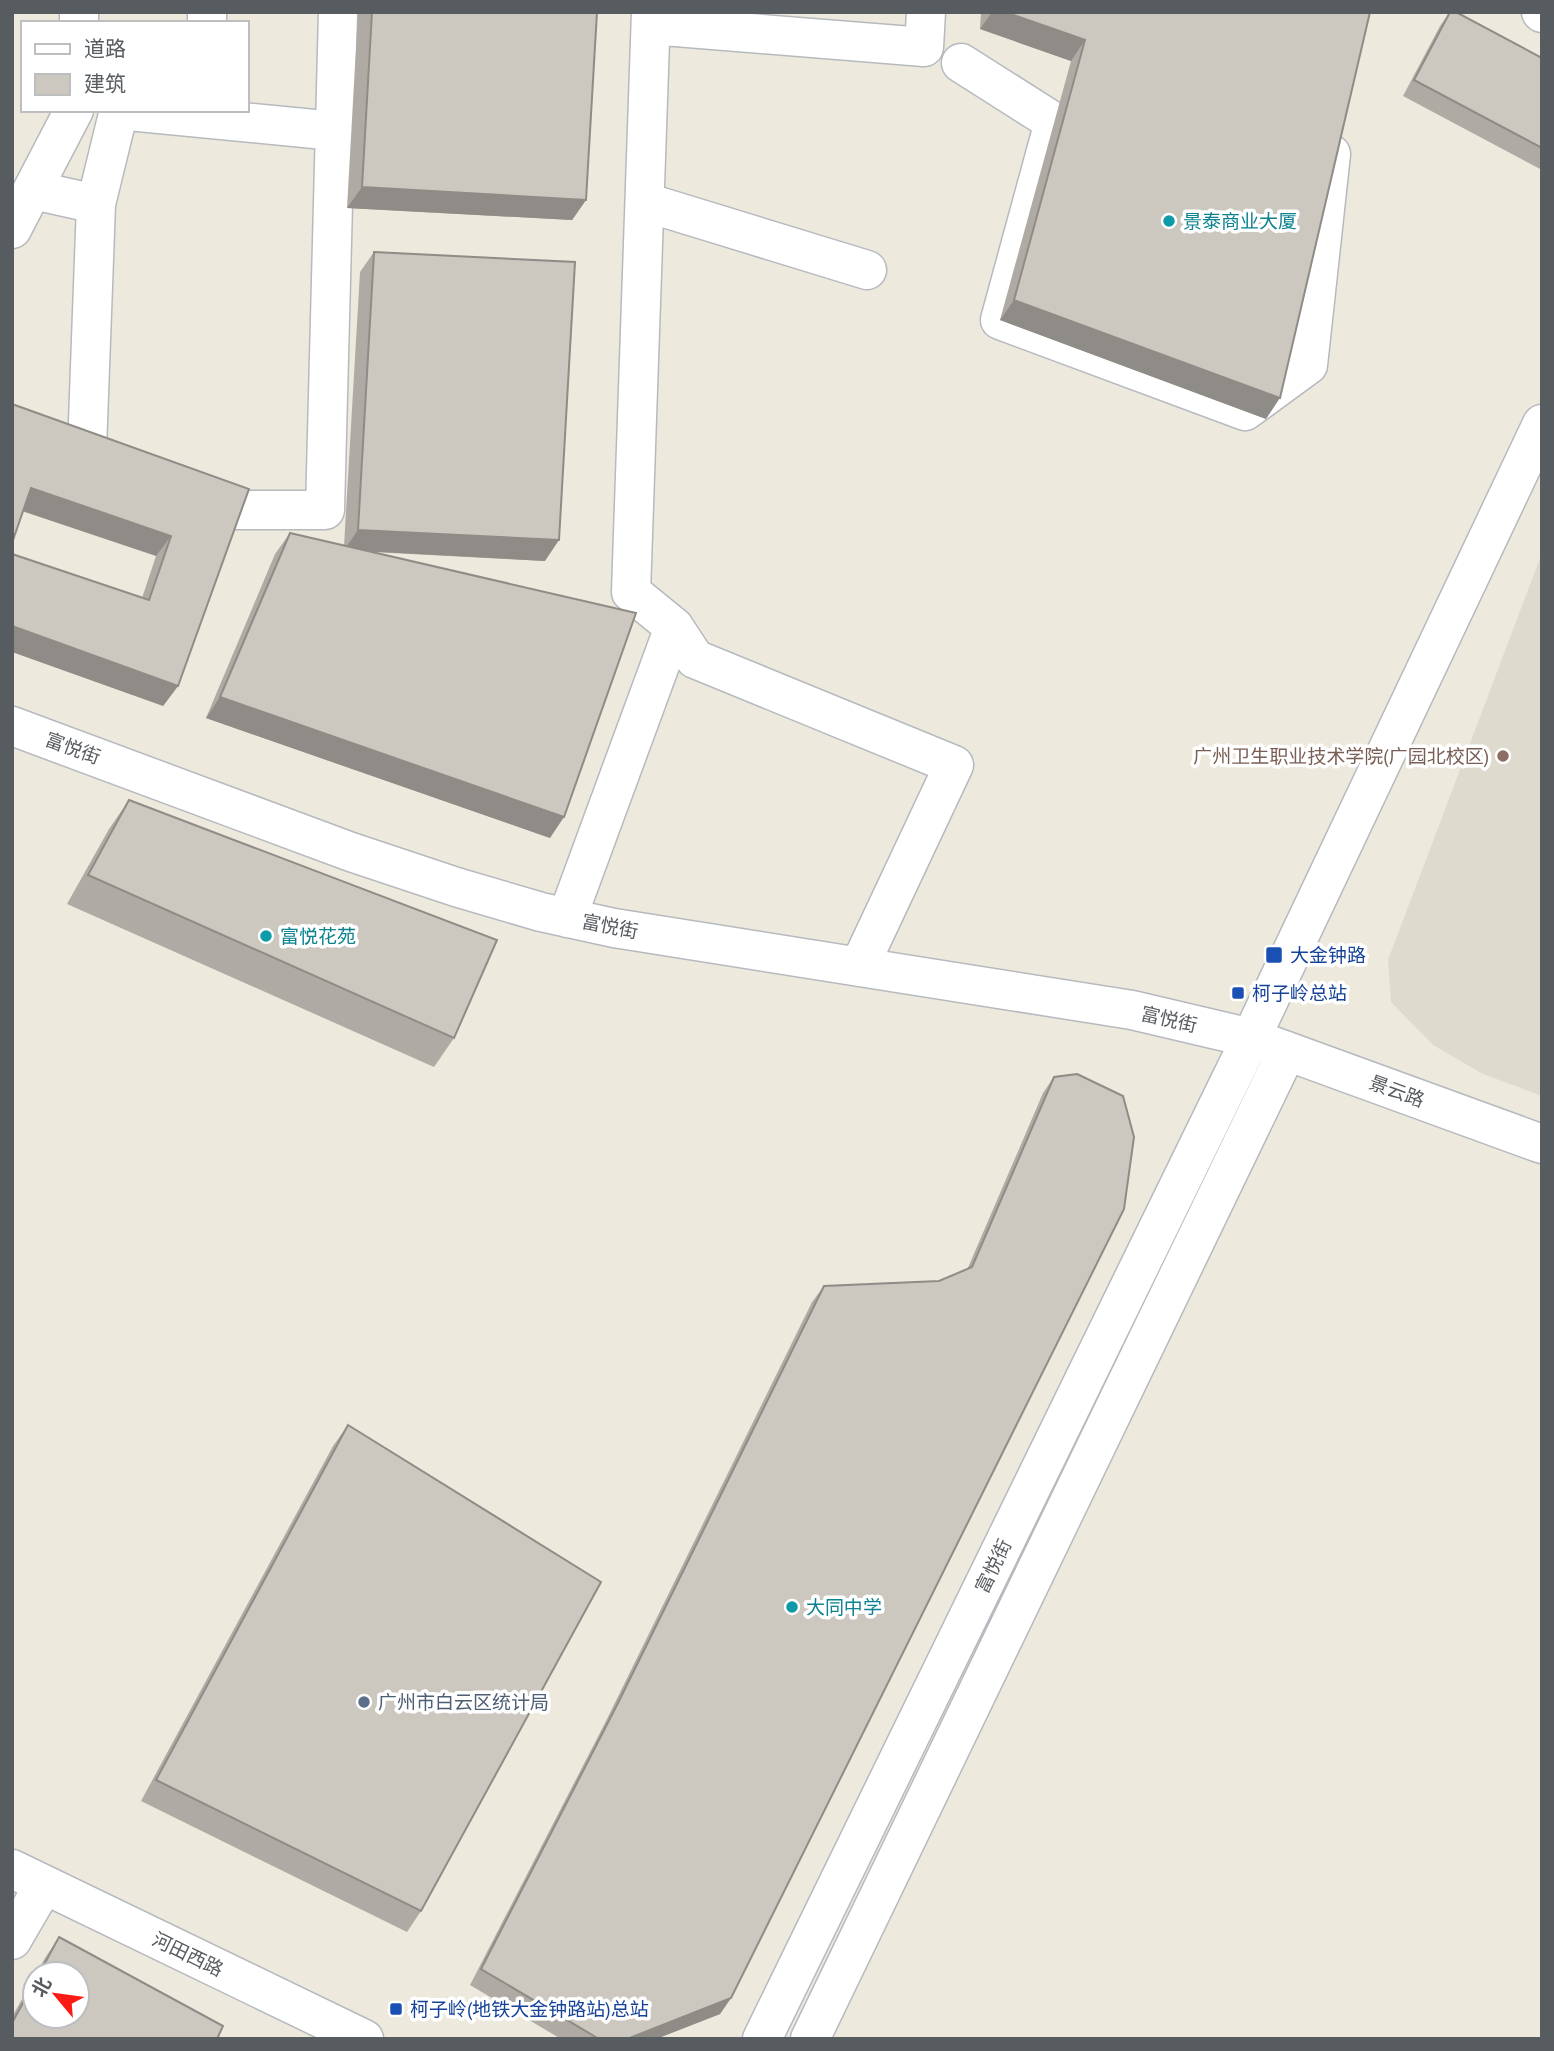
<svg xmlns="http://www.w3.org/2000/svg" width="1554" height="2051" font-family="'PT Sans','Noto Sans SC',sans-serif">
	<rect width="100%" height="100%" fill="#ede9dd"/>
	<!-- education -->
	<path fill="#dfdace" d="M 1542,553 L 1542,1096 L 1483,1074 L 1433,1045 L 1391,1002 L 1388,960 Z"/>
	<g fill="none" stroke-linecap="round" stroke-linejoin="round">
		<defs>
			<path id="minor" d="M 1541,12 L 1542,13
				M 79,23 L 79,12
				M 207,23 L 207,12
				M 651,25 L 924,47 L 926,12
				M 961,63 L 1054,122 L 1000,320 L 1245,411 L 1308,365 L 1331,154
				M 118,110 L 335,131
				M 33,190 L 96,204 L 119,110
				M 645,202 L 867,270
				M 12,229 L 74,110
				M 87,449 L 96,204
				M 192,492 L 235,510 L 325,510 L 338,12
				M 674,627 L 695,659 L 954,765 L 859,967
				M 12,726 L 351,852 L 456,887 L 541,912 L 614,928 L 1132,1010 L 1251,1038 L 1542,1144
				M 567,918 L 674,627 L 631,592 L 651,12
				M 12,1869 L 364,2039
				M 12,1940 L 44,1885
				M 762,2039 L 1251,1038 L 1542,424
				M 810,2039 L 1287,1051"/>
		</defs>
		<!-- minor casing -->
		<use href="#minor" stroke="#b6babf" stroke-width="41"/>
		<!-- minor -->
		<use href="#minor" stroke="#fff" stroke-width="38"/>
	</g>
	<!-- wall -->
	<path fill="#afaba4" d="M 358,12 L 597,12 L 586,200 L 572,220 L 347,208 Z
		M 981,12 L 1370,12 L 1266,419 L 1000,320 L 1071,61 L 980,29 Z
		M 1450,12 L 1542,58 L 1542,170 L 1403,96 L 1440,26 Z
		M 374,252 L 545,561 L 372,552 L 550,838 L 206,718 L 275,554 L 290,533 L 344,546 L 360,272 Z
		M 12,404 L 249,489 L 178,686 L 163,706 L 142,598 L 156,556 Z
		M 129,800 L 454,1038 L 434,1067 L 67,904 L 109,829 Z
		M 1054,1077 L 731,1998 L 720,2014 L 656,2039 L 561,2039 L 470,1985 L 606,1721 L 812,1302 L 824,1286 L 939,1281 L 967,1270 L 1043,1093 Z
		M 348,1425 L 421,1911 L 407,1932 L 141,1801 L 333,1446 Z
		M 59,1937 L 223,2026 L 217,2039 L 12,2039 L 12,2017 L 35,1976 L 35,2016 L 77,2016 L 77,1974 L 36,1974 L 45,1958 Z"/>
	<!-- shaded-wall -->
	<path fill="#8f8b86" d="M 992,12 L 1005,12 L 1085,40 L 1071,61 L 980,29 Z
		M 362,187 L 586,200 L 572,220 L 347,208 Z
		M 1014,300 L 1280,398 L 1266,419 L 1000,320 Z
		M 31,488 L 171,536 L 156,556 L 16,509 Z
		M 358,530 L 559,540 L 545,561 L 344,550 Z
		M 12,626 L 178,686 L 163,706 L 12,652 Z
		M 220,697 L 564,817 L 550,838 L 206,718 Z
		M 731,1998 L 720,2014 L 656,2039 L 627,2039 Z"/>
	<!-- building -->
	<path fill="#ccc7bf" stroke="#8f8b86" stroke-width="2" d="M 372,12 L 597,12 L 586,200 L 362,187 Z
		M 1005,12 L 1370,12 L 1280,398 L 1014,300 L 1085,40 Z
		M 1450,12 L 1456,12 L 1542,58 L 1542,148 L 1414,80 Z
		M 374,252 L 575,262 L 559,540 L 358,530 Z
		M 12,404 L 249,489 L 178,686 L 12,626 L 12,554 L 149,600 L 171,536 L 31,488 L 12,543 Z
		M 290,533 L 636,613 L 564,817 L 220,697 Z
		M 129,800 L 497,940 L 454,1038 L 88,875 Z
		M 1077,1074 L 1123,1096 L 1134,1137 L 1124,1209 L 731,1998 L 627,2039 L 599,2039 L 481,1969 L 617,1705 L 824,1286 L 939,1281 L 972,1267 L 1054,1077 Z
		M 348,1425 L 601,1582 L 421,1911 L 156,1780 Z
		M 59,1937 L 223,2026 L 217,2039 L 12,2039 L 12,2023 L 35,1981 L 35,2016 L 77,2016 L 77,1974 L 39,1974 Z"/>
	<!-- markers -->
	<g fill="#0f9aa8" stroke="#fff" stroke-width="2.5">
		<circle cx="1169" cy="221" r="7"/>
		<circle cx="266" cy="936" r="7"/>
		<circle cx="792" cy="1607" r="7"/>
	</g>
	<circle fill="#8d6e63" stroke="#fff" stroke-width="2.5" cx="1503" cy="756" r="7"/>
	<g fill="#1a4fb4" stroke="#fff" stroke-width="2.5">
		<rect x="1265" y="946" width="18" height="18" rx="3.5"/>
		<rect x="1231" y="986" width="14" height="14" rx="3.5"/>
		<rect x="389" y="2002" width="14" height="14" rx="3.5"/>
	</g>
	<circle fill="#5c6f8a" stroke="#fff" stroke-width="2.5" cx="364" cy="1702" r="7"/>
	<g text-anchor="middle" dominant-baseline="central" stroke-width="7" stroke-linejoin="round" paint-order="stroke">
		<!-- culture labels -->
		<g font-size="19" fill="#0d838f" stroke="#fff" text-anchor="start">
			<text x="1183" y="221">景泰商业大厦</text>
			<text x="280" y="936">富悦花苑</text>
			<text x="806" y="1607">大同中学</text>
		</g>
		<!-- street labels -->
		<g font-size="19" fill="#575c61" stroke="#fff">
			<text transform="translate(73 748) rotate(20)">富悦街</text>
			<text transform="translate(610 926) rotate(11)">富悦街</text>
			<text transform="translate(1169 1019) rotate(13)">富悦街</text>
			<text transform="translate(1397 1091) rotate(20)">景云路</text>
			<text transform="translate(993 1566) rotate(-64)">富悦街</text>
			<text transform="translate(188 1954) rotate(26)">河田西路</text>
		</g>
		<!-- education labels -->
		<g font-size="19" fill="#785e54" stroke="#fff" text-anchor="end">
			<text x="1489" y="756">广州卫生职业技术学院(广园北校区)</text>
		</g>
		<!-- transit labels -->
		<g font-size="19" fill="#164399" stroke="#fff" text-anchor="start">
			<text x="1290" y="955">大金钟路</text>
			<text x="1252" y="993">柯子岭总站</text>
			<text x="410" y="2009">柯子岭(地铁大金钟路站)总站</text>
		</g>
		<!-- service labels -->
		<g font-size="19" fill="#4e5e75" stroke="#fff" text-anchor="start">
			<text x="378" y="1702">广州市白云区统计局</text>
		</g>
	</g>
	<!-- border -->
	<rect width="1554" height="2051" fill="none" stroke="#575c61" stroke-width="28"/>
	<!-- legend -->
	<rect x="21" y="21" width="228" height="91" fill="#ffffff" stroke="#bcbec0" stroke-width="2"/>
	<rect x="35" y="44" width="35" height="10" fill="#ffffff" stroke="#bcbec0" stroke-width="2"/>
	<text x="84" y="56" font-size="21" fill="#575c61">道路</text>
	<rect x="35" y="74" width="35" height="21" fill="#ccc7bf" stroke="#bcbec0" stroke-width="2"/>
	<text x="84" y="91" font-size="21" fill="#575c61">建筑</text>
	<!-- north arrow -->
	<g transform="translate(56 1995) rotate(299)"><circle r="33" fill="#ffffff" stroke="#bcbec0" stroke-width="2"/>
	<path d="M0-5L12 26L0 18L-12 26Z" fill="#fc1b14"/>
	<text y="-10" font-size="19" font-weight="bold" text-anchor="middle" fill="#575c61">北</text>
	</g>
</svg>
